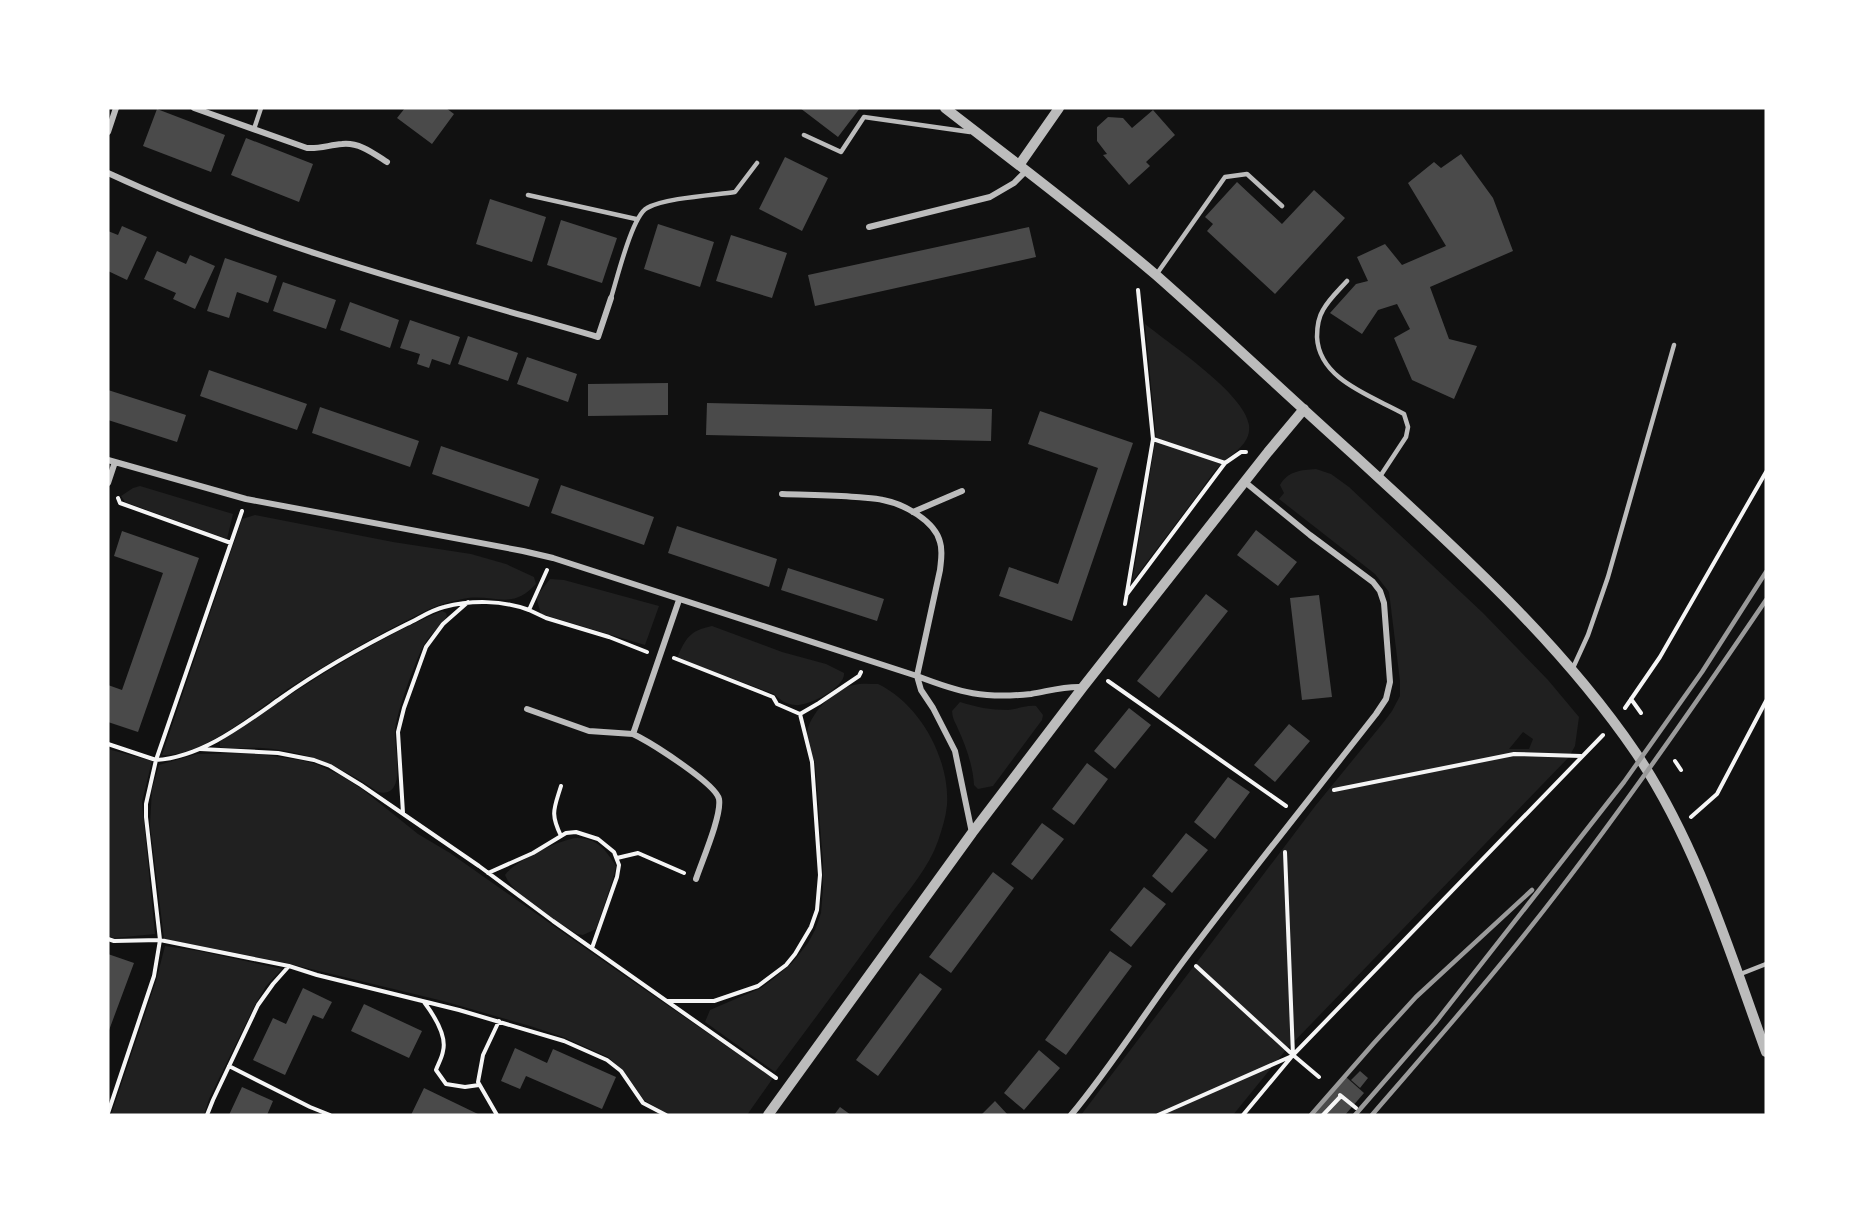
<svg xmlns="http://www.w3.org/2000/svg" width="1874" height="1223" font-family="'Exo 2',sans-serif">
	<rect width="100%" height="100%" fill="#111"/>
	<!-- green -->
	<path fill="#202020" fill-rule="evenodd" d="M 1145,324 C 1171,345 1244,393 1249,425 C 1251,441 1238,450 1228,458 C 1215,468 1205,485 1196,497 C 1175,525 1153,554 1132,582 L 1156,437 Z
		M 1316,469 L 1331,474 L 1349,487 L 1483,613 L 1548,680 L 1579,717 L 1575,746 L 1569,757 L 1285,1051 L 1233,1115 L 1081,1115 L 1316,805 L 1383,723 L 1392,711 L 1400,696 L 1400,681 L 1389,592 L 1375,574 L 1279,499 L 1284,493 L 1280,485 C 1288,471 1301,470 1316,469 ZM 1523,732 L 1533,739 L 1529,749 L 1509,749 Z
		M 140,486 L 233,514 L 227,539 L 125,502 L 121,496 L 133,488 Z
		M 255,515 L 393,542 L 471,554 L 506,564 L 534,577 L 536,584 C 512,610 497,595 468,598 C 461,599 453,601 446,603 C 429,608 412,618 396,626 C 363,643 329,663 297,683 C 261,705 206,757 162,755 L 242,519 Z
		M 550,579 L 564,580 L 659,606 L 645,645 L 541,614 L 536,597 Z
		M 442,611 L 446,613 L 447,616 C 441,626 430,634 424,645 C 416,659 395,716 395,732 C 394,749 408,799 378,792 C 342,767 307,751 262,748 C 248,747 234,750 220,747 L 220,741 C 292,694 363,644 442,611 Z
		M 712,626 L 782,652 L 826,664 L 844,673 C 846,687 808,707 795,705 C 786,704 780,700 774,694 L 677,658 C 686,638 689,631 712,626 Z
		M 878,684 C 920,704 950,759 947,805 C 946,817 942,829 938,841 C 929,867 908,891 891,914 C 853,967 814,1020 775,1072 L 705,1022 L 710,1010 L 761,988 L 773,979 L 792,963 L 808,943 L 815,930 L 821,913 L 823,888 L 823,863 L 815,762 C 811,753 807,744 807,735 C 807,716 835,687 854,685 C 861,683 870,684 878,684 Z
		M 960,702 C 976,707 990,710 1008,710 C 1018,709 1026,705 1036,706 L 1043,715 L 1042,720 L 993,786 L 978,789 L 974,785 C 973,766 966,746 958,729 C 955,721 953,721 952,711 Z
		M 108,749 L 152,761 L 142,802 L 155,934 L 114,938 L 108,936 Z
		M 252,753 L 300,760 L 316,764 L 340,775 L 362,789 L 418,834 L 450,853 L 625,976 L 773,1078 L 747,1115 L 669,1115 L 644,1100 L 625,1073 L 608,1057 L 563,1037 L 530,1026 L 443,1001 L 286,963 L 164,939 L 150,825 L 152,789 L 159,765 L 197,754 Z
		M 577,838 C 597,838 606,850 616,866 L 612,882 L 596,929 L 583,935 L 577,934 C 558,921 513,896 505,875 C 514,861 561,839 577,838 Z
		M 165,946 L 199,951 L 282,969 L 266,986 L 255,1005 L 209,1099 L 204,1115 L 111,1115 L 156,981 Z"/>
	<!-- building -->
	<path fill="#4a4a4a" d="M 405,108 L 446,108 L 454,114 L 432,144 L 397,118 Z
		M 800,108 L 860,108 L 838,137 Z
		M 157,109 L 225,135 L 211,172 L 143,146 Z
		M 1153,110 L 1175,135 L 1146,162 L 1150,166 L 1129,185 L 1103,155 L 1107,154 L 1097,141 L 1097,127 L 1108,117 L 1123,118 L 1132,128 Z
		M 246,138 L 313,164 L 299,202 L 231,175 Z
		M 1461,154 L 1493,198 L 1513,251 L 1430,287 L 1449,339 L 1477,346 L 1454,399 L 1412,380 L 1394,338 L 1410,329 L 1397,304 L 1378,310 L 1362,334 L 1330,313 L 1356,284 L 1368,281 L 1357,257 L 1385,244 L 1402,265 L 1446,246 L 1408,183 L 1434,162 L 1441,168 Z
		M 785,157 L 828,178 L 802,231 L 759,209 Z
		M 1237,182 L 1282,224 L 1314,190 L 1345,218 L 1275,294 L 1207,231 L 1213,224 L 1205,217 Z
		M 490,199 L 546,217 L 532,262 L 476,244 Z
		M 561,220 L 617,238 L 602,283 L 547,265 Z
		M 658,224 L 714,242 L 700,287 L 644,269 Z
		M 122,226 L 147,237 L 127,280 L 108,271 L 108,231 L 118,235 Z
		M 1029,227 L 1036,257 L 815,306 L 808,275 Z
		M 731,235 L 787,253 L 772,298 L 716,281 Z
		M 157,251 L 186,264 L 190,255 L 215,266 L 195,309 L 173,299 L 176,293 L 144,279 Z
		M 225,258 L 277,276 L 268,303 L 237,292 L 229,318 L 207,311 Z
		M 283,282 L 336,300 L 326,329 L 273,311 Z
		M 350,302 L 399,320 L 390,348 L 340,330 Z
		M 410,320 L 460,337 L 450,365 L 432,359 L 429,368 L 417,364 L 420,354 L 400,348 Z
		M 468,336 L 518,353 L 508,381 L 458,364 Z
		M 527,357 L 577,374 L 568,402 L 517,384 Z
		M 209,370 L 307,404 L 297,430 L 200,396 Z
		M 668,383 L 668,415 L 588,416 L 588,384 Z
		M 108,390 L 186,415 L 177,442 L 108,420 Z
		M 707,403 L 992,409 L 991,441 L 706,435 Z
		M 320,407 L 419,441 L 410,467 L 312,433 Z
		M 1040,411 L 1133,443 L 1072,621 L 999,596 L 1009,567 L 1058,584 L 1098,468 L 1028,444 Z
		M 441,446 L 539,479 L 529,507 L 432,474 Z
		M 561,485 L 654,517 L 644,545 L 551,513 Z
		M 677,526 L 777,559 L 769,587 L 668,553 Z
		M 1256,530 L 1297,562 L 1278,586 L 1237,555 Z
		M 122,531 L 199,558 L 138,732 L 108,722 L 108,685 L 122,690 L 163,573 L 114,556 Z
		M 788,568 L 884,599 L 877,621 L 781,590 Z
		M 1206,594 L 1228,611 L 1159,698 L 1137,681 Z
		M 1319,595 L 1332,697 L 1302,700 L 1290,598 Z
		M 1129,708 L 1151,725 L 1115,769 L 1094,751 Z
		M 1289,724 L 1310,741 L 1275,782 L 1254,765 Z
		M 1087,763 L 1108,779 L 1074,825 L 1052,809 Z
		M 1228,777 L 1250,792 L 1215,839 L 1194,822 Z
		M 1042,823 L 1064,839 L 1032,880 L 1011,864 Z
		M 1186,833 L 1208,850 L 1172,893 L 1152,876 Z
		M 993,872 L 1014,888 L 951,973 L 929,957 Z
		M 1144,887 L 1166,904 L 1131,947 L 1110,930 Z
		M 1110,951 L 1132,966 L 1066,1055 L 1045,1040 Z
		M 108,954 L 134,963 L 108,1033 Z
		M 920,973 L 942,989 L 878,1076 L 856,1060 Z
		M 303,988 L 332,1002 L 323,1019 L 313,1015 L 285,1075 L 253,1060 L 273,1018 L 286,1024 Z
		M 364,1004 L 422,1031 L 409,1058 L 351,1031 Z
		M 515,1048 L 547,1063 L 553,1049 L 616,1077 L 602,1109 L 526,1076 L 520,1089 L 501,1081 Z
		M 1039,1050 L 1060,1068 L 1024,1110 L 1004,1093 Z
		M 1360,1071 L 1368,1078 L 1360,1088 L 1351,1080 Z
		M 1346,1077 L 1364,1093 L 1345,1115 L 1313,1115 Z
		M 242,1087 L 273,1101 L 267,1115 L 229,1115 Z
		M 424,1088 L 453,1102 L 480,1115 L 411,1115 Z
		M 995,1101 L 1008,1115 L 981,1115 Z
		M 840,1107 L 851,1115 L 834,1115 Z"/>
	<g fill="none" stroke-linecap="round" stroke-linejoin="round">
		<!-- path -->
		<path stroke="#f5f5f5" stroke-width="4" d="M 1153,439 L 1225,463 L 1241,452 L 1246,452
			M 118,498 L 120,503 L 231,543
			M 1127,594 L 1225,463
			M 1125,604 L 1153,439 L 1138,290
			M 529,610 L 546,618 L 609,637 L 647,652
			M 674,658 L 773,697 L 777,704 L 800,714 L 819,703 L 859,676 L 861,672
			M 1108,681 L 1286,806
			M 1631,699 L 1641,713
			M 1625,708 L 1660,657 L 1766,472
			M 108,744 L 156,760 L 242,511
			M 200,749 L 278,753 L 314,760 L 330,766 L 361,785 L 479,866 L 553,921 L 776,1078
			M 1675,761 L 1681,770
			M 561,786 C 554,809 550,813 561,836
			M 1334,790 L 1514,754 L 1581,756
			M 403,813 L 398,732 L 404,708 L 426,647 L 443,624 L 468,602
			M 1691,817 L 1717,794 L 1766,701
			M 1285,852 L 1293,1055
			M 617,858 L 638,853 L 684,873
			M 488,873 L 533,853 L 566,833 L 576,832 L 598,839 L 614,852 L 619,865 L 617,877 L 592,948
			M 108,939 L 114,941 L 160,940 L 289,966
			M 1196,966 L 1293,1055 L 1319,1077
			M 667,1001 L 714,1001 L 758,986 L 786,965 L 795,954 L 811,927 L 817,910 L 820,875 L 812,762 L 800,714
			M 424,1002 C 433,1014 447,1036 443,1051 C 442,1058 438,1064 436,1070 L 446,1084 L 465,1087 L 479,1085
			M 229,1066 L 310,1107 L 330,1115
			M 1340,1095 L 1356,1108
			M 108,1113 L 154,976 L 160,940 L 146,817 L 146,804 L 156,760 C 202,757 244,724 281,698 C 320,670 363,646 407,624 C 418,619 431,610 444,607 C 471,600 502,600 529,610 L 547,570
			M 207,1115 L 213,1100 L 258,1005 L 273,984 L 289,966 L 317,975 L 459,1010 L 564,1041 L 607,1060 L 621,1071 L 643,1103 L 666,1115
			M 497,1115 L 478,1082 L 483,1055 L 499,1021
			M 1158,1115 L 1292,1056
			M 1243,1115 L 1293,1055 L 1603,735
			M 1323,1115 L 1341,1096"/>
		<!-- service -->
		<path stroke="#bcbcbc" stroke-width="4.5" d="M 254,129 L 261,108
			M 804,135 L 841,152 L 864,117 L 970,132
			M 528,195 L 636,219
			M 1156,275 L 1225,177 L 1247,174 L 1282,206
			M 1347,281 C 1339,290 1329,299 1323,310 C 1318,318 1317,328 1317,337 C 1319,380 1372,396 1404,414 L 1408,427 L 1406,437 L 1379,478
			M 611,298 C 617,279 632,216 647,208 C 664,198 714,195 735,192 L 757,163
			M 1572,670 L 1588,635 L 1608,577 L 1674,345
			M 1738,975 L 1766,964"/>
		<!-- minor -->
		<path stroke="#bcbcbc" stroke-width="6" d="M 194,108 L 307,148 C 320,149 329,145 342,144 C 359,142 373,153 387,162
			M 108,132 L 116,108
			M 108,173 C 265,246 432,289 598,337 L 611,298
			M 869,227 L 990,197 L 1014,183 L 1026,171
			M 108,460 L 246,499 L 523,551 L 553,558 L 917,676 C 961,693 984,699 1031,694 C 1049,691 1064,686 1082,687
			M 108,483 L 115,462
			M 782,494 C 807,495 831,495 856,497 C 865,498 875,498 883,500 C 904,504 935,521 940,542 C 943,551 941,560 940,570 L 917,676 L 921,690 L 933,708 L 955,751 L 972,833
			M 913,512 L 962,491
			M 527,709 L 589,731 L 633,734 L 639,737 C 654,745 716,784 719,799 C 722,815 702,861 696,879
			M 633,734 L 679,600
			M 1071,1115 C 1111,1067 1144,1014 1182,963 C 1245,879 1311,797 1376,714 L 1386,699 L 1390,682 L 1384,603 L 1380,591 L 1373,582 L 1310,535 L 1245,482"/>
		<!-- tertiary -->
		<path stroke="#bcbcbc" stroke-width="10" d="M 945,108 C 1016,163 1088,217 1156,275 C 1223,334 1288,396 1355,456 C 1455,548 1559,640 1636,753 C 1697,844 1729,950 1766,1052
			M 1020,164 L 1059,108
			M 768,1115 L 972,833 L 1083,687 L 1268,452 L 1304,409"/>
		<!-- rail -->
		<path stroke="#9a9a9a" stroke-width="4.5" d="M 1311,1115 L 1374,1043 L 1416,997 L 1532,890
			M 1355,1115 L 1435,1023 L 1624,782 L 1702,672 L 1766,572
			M 1372,1115 C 1435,1042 1499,969 1558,892 C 1631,797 1699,699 1766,600"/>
	</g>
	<!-- border -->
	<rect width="1874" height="1223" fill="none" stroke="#ffffff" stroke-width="219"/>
</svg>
